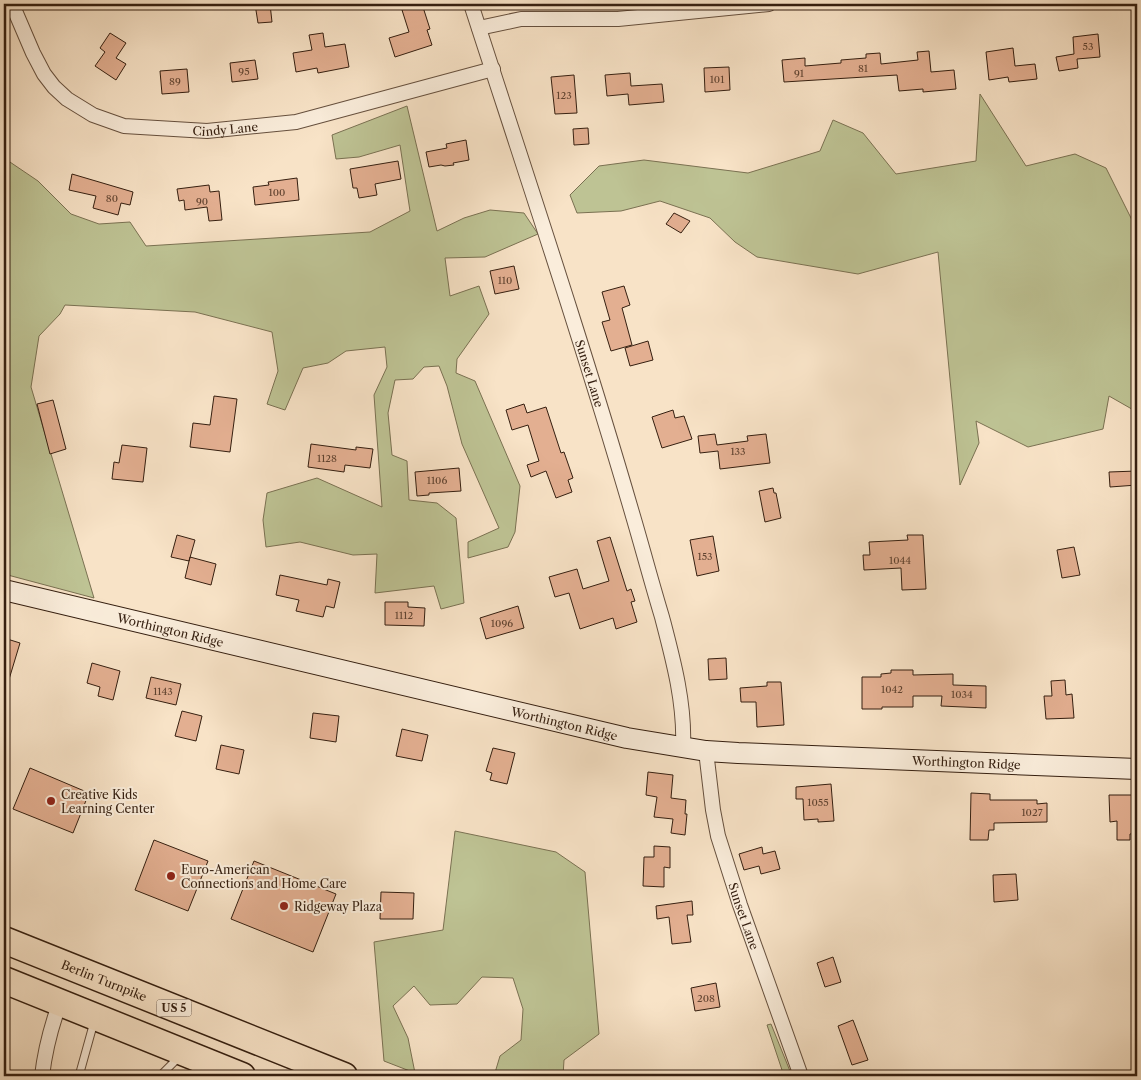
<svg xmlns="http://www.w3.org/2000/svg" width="1141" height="1080" font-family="'Libre Caslon Text',serif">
	<rect width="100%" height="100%" fill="#f8e3c7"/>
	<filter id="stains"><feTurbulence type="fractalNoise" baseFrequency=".004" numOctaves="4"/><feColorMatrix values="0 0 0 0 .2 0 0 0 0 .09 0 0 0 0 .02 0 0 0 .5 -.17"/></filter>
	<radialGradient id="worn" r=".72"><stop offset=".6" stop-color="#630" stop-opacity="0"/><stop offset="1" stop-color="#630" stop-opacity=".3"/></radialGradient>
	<!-- green -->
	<path fill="#bec394" stroke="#7a7152" d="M 980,94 L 1026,166 L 1075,154 L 1106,168 L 1137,230 L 1137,412 L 1109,396 L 1103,429 L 1028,447 L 976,421 L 979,443 L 960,485 L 938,252 L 858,274 L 757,257 L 735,242 L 710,218 L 660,201 L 621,211 L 577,213 L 570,195 L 599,166 L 644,160 L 748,173 L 820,151 L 833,120 L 863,133 L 896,174 L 976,161 Z
		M 407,106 L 437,231 L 464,218 L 490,210 L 524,213 L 538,234 L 485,257 L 445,258 L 450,296 L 479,286 L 489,314 L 457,359 L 456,373 L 475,381 L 520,486 L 515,532 L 508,547 L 468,558 L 468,542 L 499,528 L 462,444 L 447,386 L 439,366 L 424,367 L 413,379 L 395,380 L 388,413 L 392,455 L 407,461 L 409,500 L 437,503 L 456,518 L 464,603 L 441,609 L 434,586 L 375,593 L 377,554 L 353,555 L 300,542 L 266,547 L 263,520 L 267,493 L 317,478 L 382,507 L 374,395 L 387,367 L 385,347 L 346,351 L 328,363 L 303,368 L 285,410 L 267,404 L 278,371 L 272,332 L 195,312 L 65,305 L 60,314 L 39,336 L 31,387 L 94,598 L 4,574 L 4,158 L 38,181 L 71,214 L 99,224 L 130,222 L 146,246 L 370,232 L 410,211 L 400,145 L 359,157 L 336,159 L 332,135 Z
		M 455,831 L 556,852 L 585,872 L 599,1034 L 564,1060 L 563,1076 L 494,1076 L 500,1056 L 521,1040 L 523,1009 L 513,978 L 482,977 L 457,1004 L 430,1005 L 414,986 L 393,1006 L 408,1038 L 415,1073 L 384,1061 L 374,942 L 443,930 Z
		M 771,1024 L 792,1076 L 784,1076 L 767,1025 Z"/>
	<!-- building -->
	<path fill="#e3af91" stroke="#351f10" d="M 255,4 L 270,4 L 272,22 L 258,23 Z
		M 422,4 L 430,29 L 427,30 L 432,45 L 395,57 L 389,38 L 409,32 L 402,10 Z
		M 110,33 L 126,43 L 116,58 L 126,64 L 116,80 L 95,66 L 105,52 L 100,48 Z
		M 323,33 L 325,47 L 345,44 L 349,67 L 318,73 L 317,68 L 296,72 L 293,53 L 312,50 L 309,35 Z
		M 1098,34 L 1100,57 L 1077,59 L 1078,68 L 1059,71 L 1056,57 L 1074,54 L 1073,37 Z
		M 1013,48 L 1015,66 L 1035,64 L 1037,79 L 1009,82 L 1008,77 L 989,80 L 986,52 Z
		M 929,51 L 931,72 L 954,70 L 956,89 L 923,92 L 923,89 L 899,91 L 897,75 L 784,82 L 782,60 L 805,58 L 805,66 L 841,63 L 841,60 L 866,58 L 866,54 L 880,53 L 881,64 L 918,60 L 917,52 Z
		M 255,60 L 258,79 L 232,82 L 230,63 Z
		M 729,67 L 730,90 L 705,92 L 704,68 Z
		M 187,69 L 189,92 L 162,94 L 160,71 Z
		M 630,73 L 631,86 L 662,84 L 664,102 L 629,105 L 628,94 L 607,96 L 605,75 Z
		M 574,75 L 577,113 L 555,114 L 551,77 Z
		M 588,128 L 589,144 L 574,145 L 573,129 Z
		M 466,140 L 469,160 L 453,163 L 454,165 L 445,166 L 441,165 L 429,167 L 426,152 L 447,148 L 446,144 Z
		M 398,161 L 401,179 L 375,184 L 377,195 L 359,198 L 357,188 L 353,188 L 350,169 Z
		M 72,174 L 133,192 L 130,205 L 121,203 L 118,215 L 93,208 L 96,196 L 69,190 Z
		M 297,178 L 299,200 L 255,205 L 253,187 L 269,185 L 268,182 Z
		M 209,185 L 210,192 L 219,191 L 222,220 L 209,221 L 207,207 L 185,210 L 184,200 L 179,201 L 177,189 Z
		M 674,213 L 690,221 L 681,233 L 666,224 Z
		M 514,266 L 519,289 L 495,294 L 490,271 Z
		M 624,286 L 630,305 L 622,308 L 632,345 L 611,351 L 602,322 L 610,320 L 602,292 Z
		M 648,341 L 653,360 L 630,366 L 625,348 Z
		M 214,396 L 237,399 L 230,452 L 190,447 L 193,423 L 210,425 Z
		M 53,400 L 66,449 L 50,454 L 37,404 Z
		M 524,404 L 527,413 L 546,407 L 561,453 L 564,452 L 573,478 L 568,480 L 572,492 L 556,498 L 546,471 L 531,477 L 527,465 L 539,461 L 528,425 L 512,430 L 506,410 Z
		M 673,410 L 675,418 L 684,416 L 692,439 L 662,448 L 652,417 Z
		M 715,434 L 717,445 L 748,441 L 747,436 L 766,434 L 770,463 L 720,469 L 718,451 L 700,453 L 698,436 Z
		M 311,444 L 356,450 L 356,447 L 373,449 L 370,468 L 345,465 L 344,472 L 308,467 Z
		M 122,445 L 147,448 L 143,482 L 112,479 L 114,462 L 119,463 Z
		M 459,468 L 461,491 L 429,493 L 429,495 L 417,496 L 415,472 Z
		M 1137,471 L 1137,485 L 1110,487 L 1109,472 Z
		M 773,488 L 774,493 L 776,493 L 781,518 L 765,522 L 759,491 Z
		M 177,535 L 195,540 L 189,561 L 171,557 Z
		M 907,535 L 923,535 L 926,589 L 902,590 L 901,568 L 864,570 L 863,555 L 870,555 L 869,542 L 908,540 Z
		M 713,536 L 719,571 L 697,576 L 690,540 Z
		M 610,537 L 627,591 L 631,589 L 635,601 L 631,602 L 637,622 L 616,629 L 613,618 L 580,629 L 569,593 L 555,597 L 549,577 L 577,569 L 583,589 L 609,581 L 597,541 Z
		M 1074,547 L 1080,575 L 1062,578 L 1057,550 Z
		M 190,557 L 216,564 L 211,585 L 185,578 Z
		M 280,575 L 327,585 L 328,579 L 340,582 L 334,608 L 326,606 L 323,617 L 296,611 L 299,600 L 276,595 Z
		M 385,602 L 408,602 L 408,607 L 425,608 L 424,626 L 385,625 Z
		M 518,606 L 524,628 L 486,639 L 480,618 Z
		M 4,638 L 20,643 L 7,686 L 4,685 Z
		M 726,658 L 727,679 L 709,680 L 708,659 Z
		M 92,663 L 120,671 L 113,700 L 98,696 L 100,687 L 87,683 Z
		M 891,670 L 913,670 L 913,675 L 953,674 L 953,685 L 986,686 L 986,708 L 941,706 L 942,696 L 913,696 L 913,707 L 882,707 L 882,709 L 862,709 L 862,677 L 881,677 L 881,674 L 891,673 Z
		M 151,677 L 181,684 L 176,705 L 146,698 Z
		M 1065,680 L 1066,695 L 1072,694 L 1074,718 L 1046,719 L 1044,696 L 1052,696 L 1051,681 Z
		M 767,682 L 781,682 L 784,725 L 757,727 L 756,702 L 741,702 L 740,688 L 767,686 Z
		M 182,711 L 202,716 L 196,741 L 175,736 Z
		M 313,713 L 339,716 L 336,742 L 310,738 Z
		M 402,729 L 428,735 L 422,761 L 396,756 Z
		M 221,745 L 244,750 L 239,774 L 216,769 Z
		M 493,748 L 515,753 L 507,784 L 490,780 L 492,773 L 486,771 Z
		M 30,768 L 89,793 L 73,833 L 13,809 Z
		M 648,772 L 673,775 L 671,798 L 686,800 L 685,814 L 687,814 L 685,835 L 671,833 L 673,819 L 654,817 L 657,797 L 646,795 Z
		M 831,784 L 834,821 L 818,822 L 818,819 L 804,820 L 803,799 L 796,799 L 796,787 Z
		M 971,793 L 990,794 L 990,800 L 1037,800 L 1037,804 L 1047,803 L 1047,822 L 994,823 L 994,830 L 989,830 L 988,840 L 970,840 Z
		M 1109,795 L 1137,795 L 1137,833 L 1130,834 L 1130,840 L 1117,840 L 1117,821 L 1110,822 Z
		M 154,840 L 208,861 L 188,911 L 135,890 Z
		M 654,846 L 670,847 L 670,868 L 664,867 L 664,887 L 643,886 L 644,857 L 654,857 Z
		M 762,847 L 763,854 L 775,851 L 780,869 L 761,874 L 759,866 L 744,870 L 739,854 Z
		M 254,861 L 336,894 L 313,952 L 231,919 Z
		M 1016,874 L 1018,900 L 994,902 L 993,875 Z
		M 381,892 L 414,893 L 413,919 L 380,919 Z
		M 692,901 L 693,915 L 687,915 L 691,942 L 672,944 L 669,917 L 657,919 L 656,906 Z
		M 833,957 L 841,982 L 825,987 L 817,963 Z
		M 716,983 L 720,1007 L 695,1011 L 691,988 Z
		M 853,1020 L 868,1060 L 852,1065 L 838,1026 Z"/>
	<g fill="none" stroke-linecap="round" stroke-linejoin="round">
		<defs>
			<path id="lane" d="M 79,1076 L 94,1022
				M 160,1076 L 179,1057"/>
			<g id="street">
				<path id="s1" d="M 12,4 L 33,53 L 44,74 L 54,87 L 67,99 L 93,115 L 124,126 L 207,131 L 296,122 L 493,69"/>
				<path id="s2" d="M 471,4 C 526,174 583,344 633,516 C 643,550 652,584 662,617 C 673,659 685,703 683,747"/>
				<path d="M 479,28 L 521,19 L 618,19 L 769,4"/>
				<path id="s3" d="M 706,751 L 713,810 L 718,836 L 740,905 L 801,1076"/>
				<path d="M 42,1076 C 45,1050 51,1027 60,1002"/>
			</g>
			<g id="secondary">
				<path id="s4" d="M 4,590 L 627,738 L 706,751 L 738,753 L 1137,769"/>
			</g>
			<g id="highway">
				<path id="s5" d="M 4,940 L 344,1076"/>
				<path d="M 4,980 L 242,1076"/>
			</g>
		</defs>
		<!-- lane casing -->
		<use href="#lane" stroke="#66503e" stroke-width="9"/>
		<!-- street casing -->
		<use href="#street" stroke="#66503e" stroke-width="16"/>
		<!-- secondary casing -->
		<use href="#secondary" stroke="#351f10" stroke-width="22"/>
		<!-- highway casing -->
		<use href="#highway" stroke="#351f10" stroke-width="29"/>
		<!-- lane -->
		<use href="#lane" stroke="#faeddb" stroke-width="7"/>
		<!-- street -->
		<use href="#street" stroke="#faeddb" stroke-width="14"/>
		<!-- secondary -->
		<use href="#secondary" stroke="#faeddb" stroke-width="20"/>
		<!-- highway -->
		<use href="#highway" stroke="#f8e3c7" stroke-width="26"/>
	</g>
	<!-- markers -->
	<g fill="#8f2418" stroke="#faeddb" stroke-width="2">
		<circle cx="51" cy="801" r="5"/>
		<circle cx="171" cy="876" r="5"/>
		<circle cx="284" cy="906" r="5"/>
	</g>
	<g text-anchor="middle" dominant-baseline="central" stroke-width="4" stroke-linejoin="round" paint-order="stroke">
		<!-- number labels -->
		<g font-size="10" fill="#604330">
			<text x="1088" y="46">53</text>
			<text x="863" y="68">81</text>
			<text x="244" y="71">95</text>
			<text x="799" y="73">91</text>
			<text x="717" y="79">101</text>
			<text x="175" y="81">89</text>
			<text x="564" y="95">123</text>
			<text x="277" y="192">100</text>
			<text x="112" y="198">80</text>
			<text x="202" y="201">90</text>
			<text x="505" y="280">110</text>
			<text x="738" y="451">133</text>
			<text x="327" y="458">1128</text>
			<text x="437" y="480">1106</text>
			<text x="705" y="556">153</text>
			<text x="900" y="560">1044</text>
			<text x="404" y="615">1112</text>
			<text x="502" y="623">1096</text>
			<text x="892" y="689">1042</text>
			<text x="163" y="691">1143</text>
			<text x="962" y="694">1034</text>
			<text x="818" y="802">1055</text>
			<text x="1032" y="812">1027</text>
			<text x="706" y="998">208</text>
		</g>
		<!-- shield labels -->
		<rect fill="#faeddb" stroke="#705d4d" stroke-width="1" x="156.5" y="999.5" width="35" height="17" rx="4"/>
		<g font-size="11" font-weight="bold" fill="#351f10">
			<text x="174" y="1008">US 5</text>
		</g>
		<!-- street labels -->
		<g font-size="12" fill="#351f10" stroke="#faeddb">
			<text stroke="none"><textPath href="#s1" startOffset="276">Cindy Lane</textPath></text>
			<text stroke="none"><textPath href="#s2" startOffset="388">Sunset Lane</textPath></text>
			<text stroke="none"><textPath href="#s4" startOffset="171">Worthington Ridge</textPath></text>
			<text stroke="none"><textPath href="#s4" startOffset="576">Worthington Ridge</textPath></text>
			<text stroke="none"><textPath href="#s4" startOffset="981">Worthington Ridge</textPath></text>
			<text stroke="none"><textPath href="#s3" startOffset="170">Sunset Lane</textPath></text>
			<text stroke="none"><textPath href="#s5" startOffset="108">Berlin Turnpike</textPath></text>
		</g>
		<!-- poi labels -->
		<g font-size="12" fill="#351f10" stroke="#faeddb" text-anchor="start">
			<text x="61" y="794">Creative Kids<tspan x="61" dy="14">Learning Center</tspan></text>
			<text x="181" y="869">Euro-American<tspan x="181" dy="14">Connections and Home Care</tspan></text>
			<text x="294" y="906">Ridgeway Plaza</text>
		</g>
	</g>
	<!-- margin -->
	<rect width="1141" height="1080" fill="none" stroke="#f8e3c7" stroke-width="20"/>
	<rect x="5" y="5" width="1131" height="1070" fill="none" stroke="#351f10" stroke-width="2.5"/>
	<rect x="10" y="10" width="1121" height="1060" fill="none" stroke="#351f10"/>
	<rect width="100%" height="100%" filter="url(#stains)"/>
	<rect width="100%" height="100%" fill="url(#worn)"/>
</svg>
